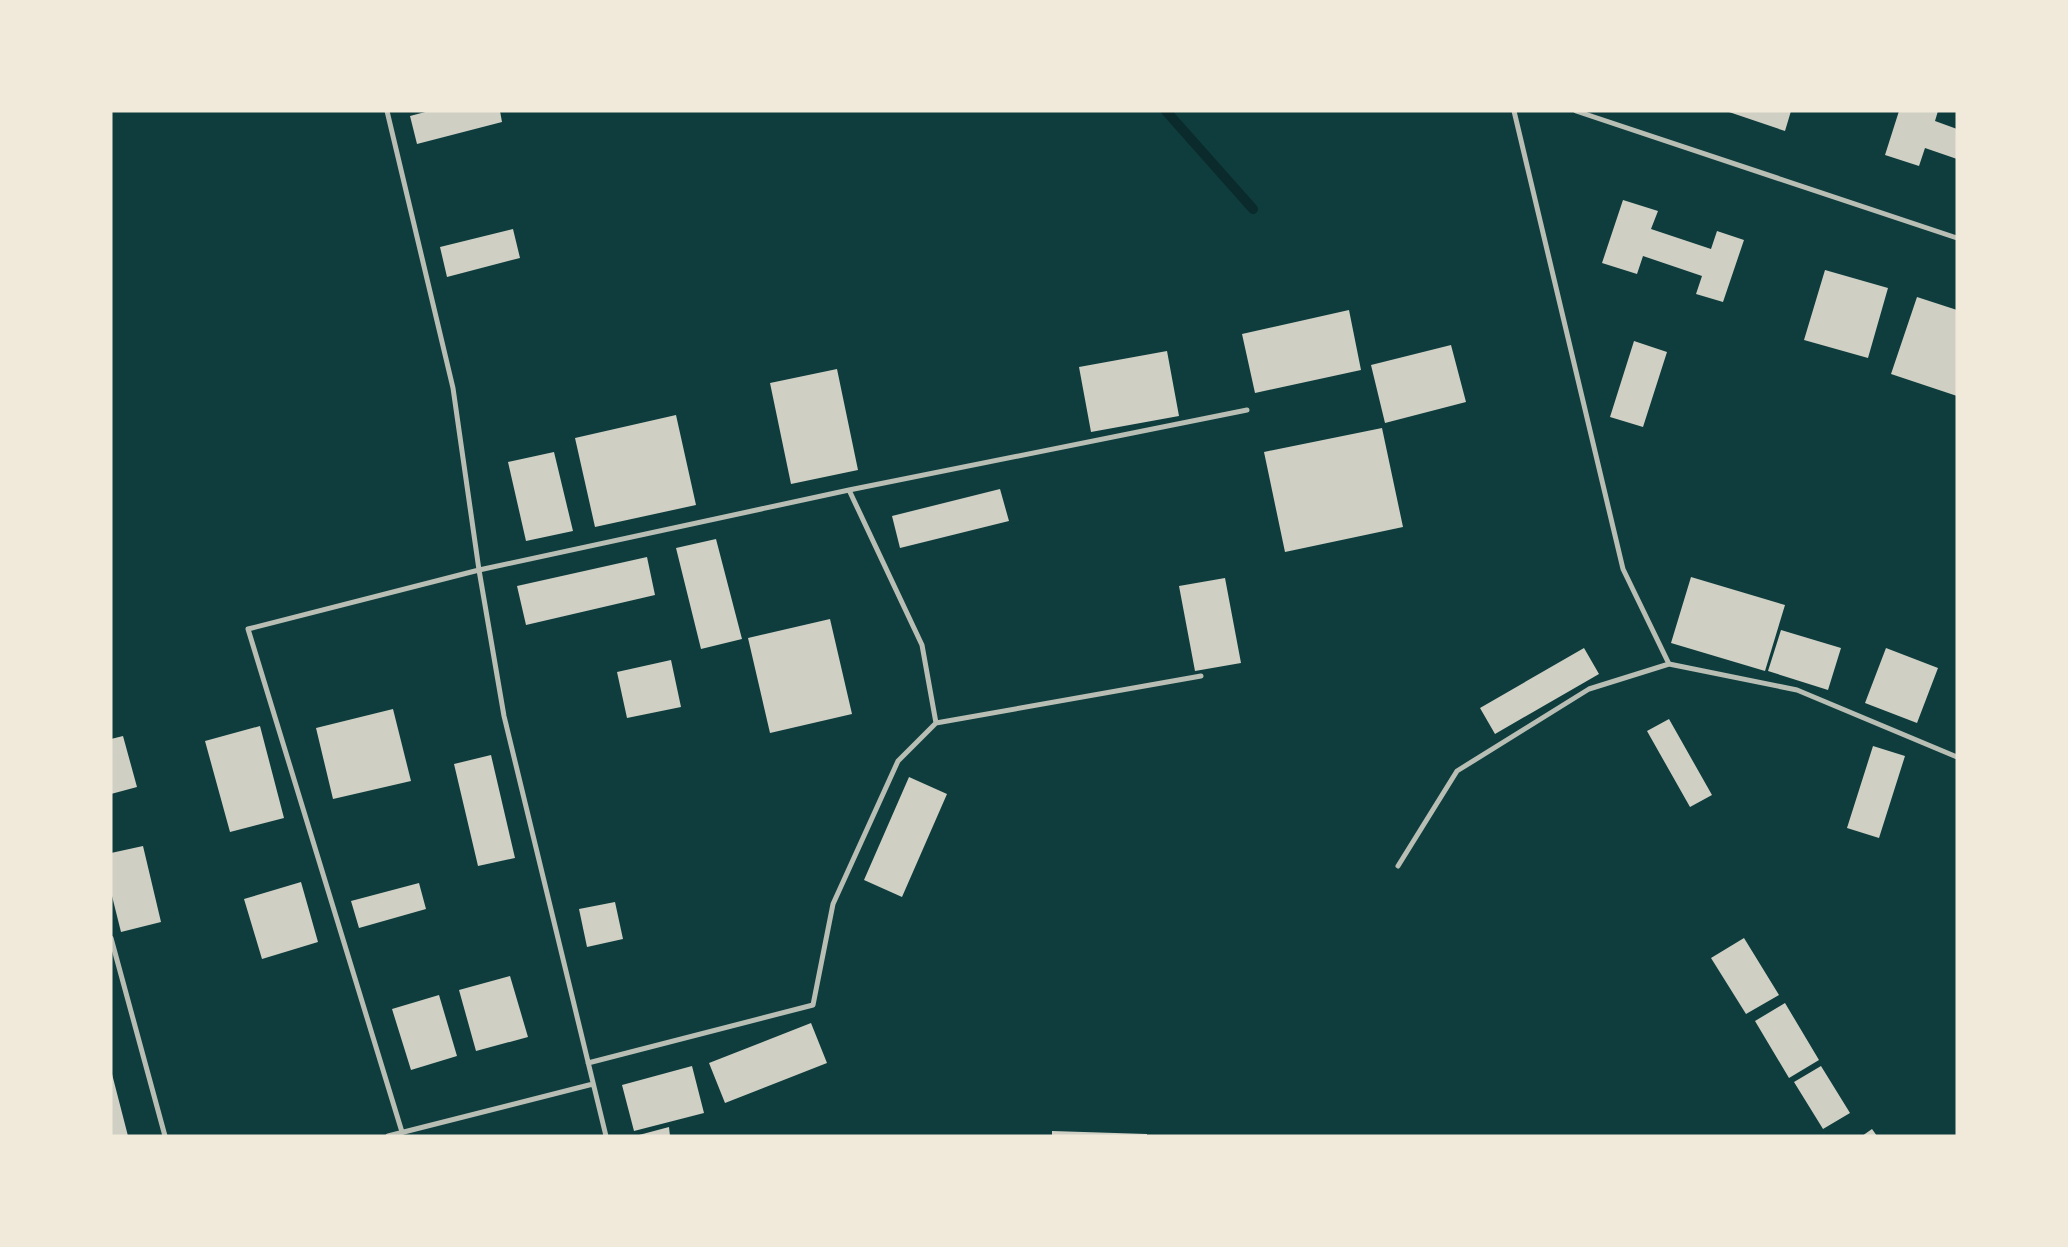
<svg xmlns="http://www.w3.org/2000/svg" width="2068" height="1247" font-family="Raleway,sans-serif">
	<rect width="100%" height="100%" fill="#0f3d3e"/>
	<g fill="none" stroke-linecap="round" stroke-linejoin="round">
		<!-- stream -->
		<path stroke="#0a2a2b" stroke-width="10" d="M 1166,111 L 1253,209"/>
	</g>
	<!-- building -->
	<path fill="#cfcfc3" d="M 429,111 L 500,111 L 502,122 L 417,144 L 410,116 Z
		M 1726,111 L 1791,111 L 1785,131 Z
		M 1899,111 L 1938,111 L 1935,121 L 1957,129 L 1957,159 L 1925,148 L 1919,166 L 1885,155 Z
		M 1623,200 L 1658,211 L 1651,229 L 1711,249 L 1717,231 L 1744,240 L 1723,302 L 1696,294 L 1702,276 L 1643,256 L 1637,274 L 1602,263 Z
		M 513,229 L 520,258 L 447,277 L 440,247 Z
		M 1825,270 L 1888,288 L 1868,358 L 1804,340 Z
		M 1917,297 L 1957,310 L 1957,396 L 1891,374 Z
		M 1349,310 L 1361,370 L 1255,393 L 1242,334 Z
		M 1634,341 L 1667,352 L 1643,427 L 1610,417 Z
		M 1451,345 L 1466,402 L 1385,423 L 1371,365 Z
		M 1167,351 L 1179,416 L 1091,432 L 1079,367 Z
		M 837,369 L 858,470 L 791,484 L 770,383 Z
		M 676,415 L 696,505 L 595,527 L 575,438 Z
		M 1382,428 L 1403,527 L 1285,552 L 1264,452 Z
		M 554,452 L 573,531 L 526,541 L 508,462 Z
		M 1000,489 L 1009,521 L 900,548 L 892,516 Z
		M 716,539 L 742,639 L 701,649 L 676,548 Z
		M 647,557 L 655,595 L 526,625 L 517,586 Z
		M 1691,577 L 1785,605 L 1765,671 L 1671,643 Z
		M 1225,578 L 1241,663 L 1195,671 L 1179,586 Z
		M 830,619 L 852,714 L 770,733 L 748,638 Z
		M 1781,630 L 1841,648 L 1828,690 L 1768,671 Z
		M 1584,648 L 1599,674 L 1495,734 L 1480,708 Z
		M 1886,648 L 1938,668 L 1917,723 L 1865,703 Z
		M 671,660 L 681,707 L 627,718 L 617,672 Z
		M 393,709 L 411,781 L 333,799 L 316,728 Z
		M 1669,719 L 1712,795 L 1690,807 L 1647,731 Z
		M 260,726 L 284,818 L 230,832 L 205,741 Z
		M 123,736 L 137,787 L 111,794 L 111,739 Z
		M 1873,746 L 1905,756 L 1879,838 L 1847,828 Z
		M 491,755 L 515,858 L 478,866 L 454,764 Z
		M 909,777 L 947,794 L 902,897 L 864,880 Z
		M 143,846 L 161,922 L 121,932 L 111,892 L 111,853 Z
		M 301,882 L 318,942 L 262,959 L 244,899 Z
		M 419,883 L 426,909 L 359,928 L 351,901 Z
		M 615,902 L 623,939 L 587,947 L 579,909 Z
		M 1744,938 L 1779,995 L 1746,1014 L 1711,958 Z
		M 510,976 L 528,1037 L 476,1051 L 459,990 Z
		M 439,995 L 457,1056 L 411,1070 L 392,1009 Z
		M 1785,1003 L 1819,1060 L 1789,1078 L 1755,1021 Z
		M 811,1023 L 827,1063 L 725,1103 L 709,1063 Z
		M 692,1066 L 704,1113 L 634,1131 L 622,1085 Z
		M 1821,1066 L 1850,1113 L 1823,1129 L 1794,1082 Z
		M 111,1074 L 112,1074 L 128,1136 L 111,1136 Z
		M 669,1127 L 670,1136 L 639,1136 L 639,1135 Z
		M 1872,1129 L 1877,1136 L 1862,1136 Z
		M 1052,1131 L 1147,1134 L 1147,1136 L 1052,1136 Z"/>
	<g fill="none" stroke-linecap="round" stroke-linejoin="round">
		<!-- minor -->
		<path stroke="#b8beb3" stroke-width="5" d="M 387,111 L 453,388 L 479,570 L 504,716 L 606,1136
			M 1514,111 L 1623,569 L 1669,664
			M 1576,111 L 1957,238
			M 849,490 L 922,645 L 936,723
			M 1398,866 L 1457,771 L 1589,689 L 1669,664 L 1797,690 L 1957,757
			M 111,938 L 165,1136
			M 588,1063 L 813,1005 L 833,904 L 898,761 L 936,723 L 1201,676
			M 402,1132 L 248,629 L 479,570 L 849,490 L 1247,410
			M 388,1136 L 593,1084"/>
	</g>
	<!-- border -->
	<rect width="2068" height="1247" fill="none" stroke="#f1e9da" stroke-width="225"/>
</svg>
